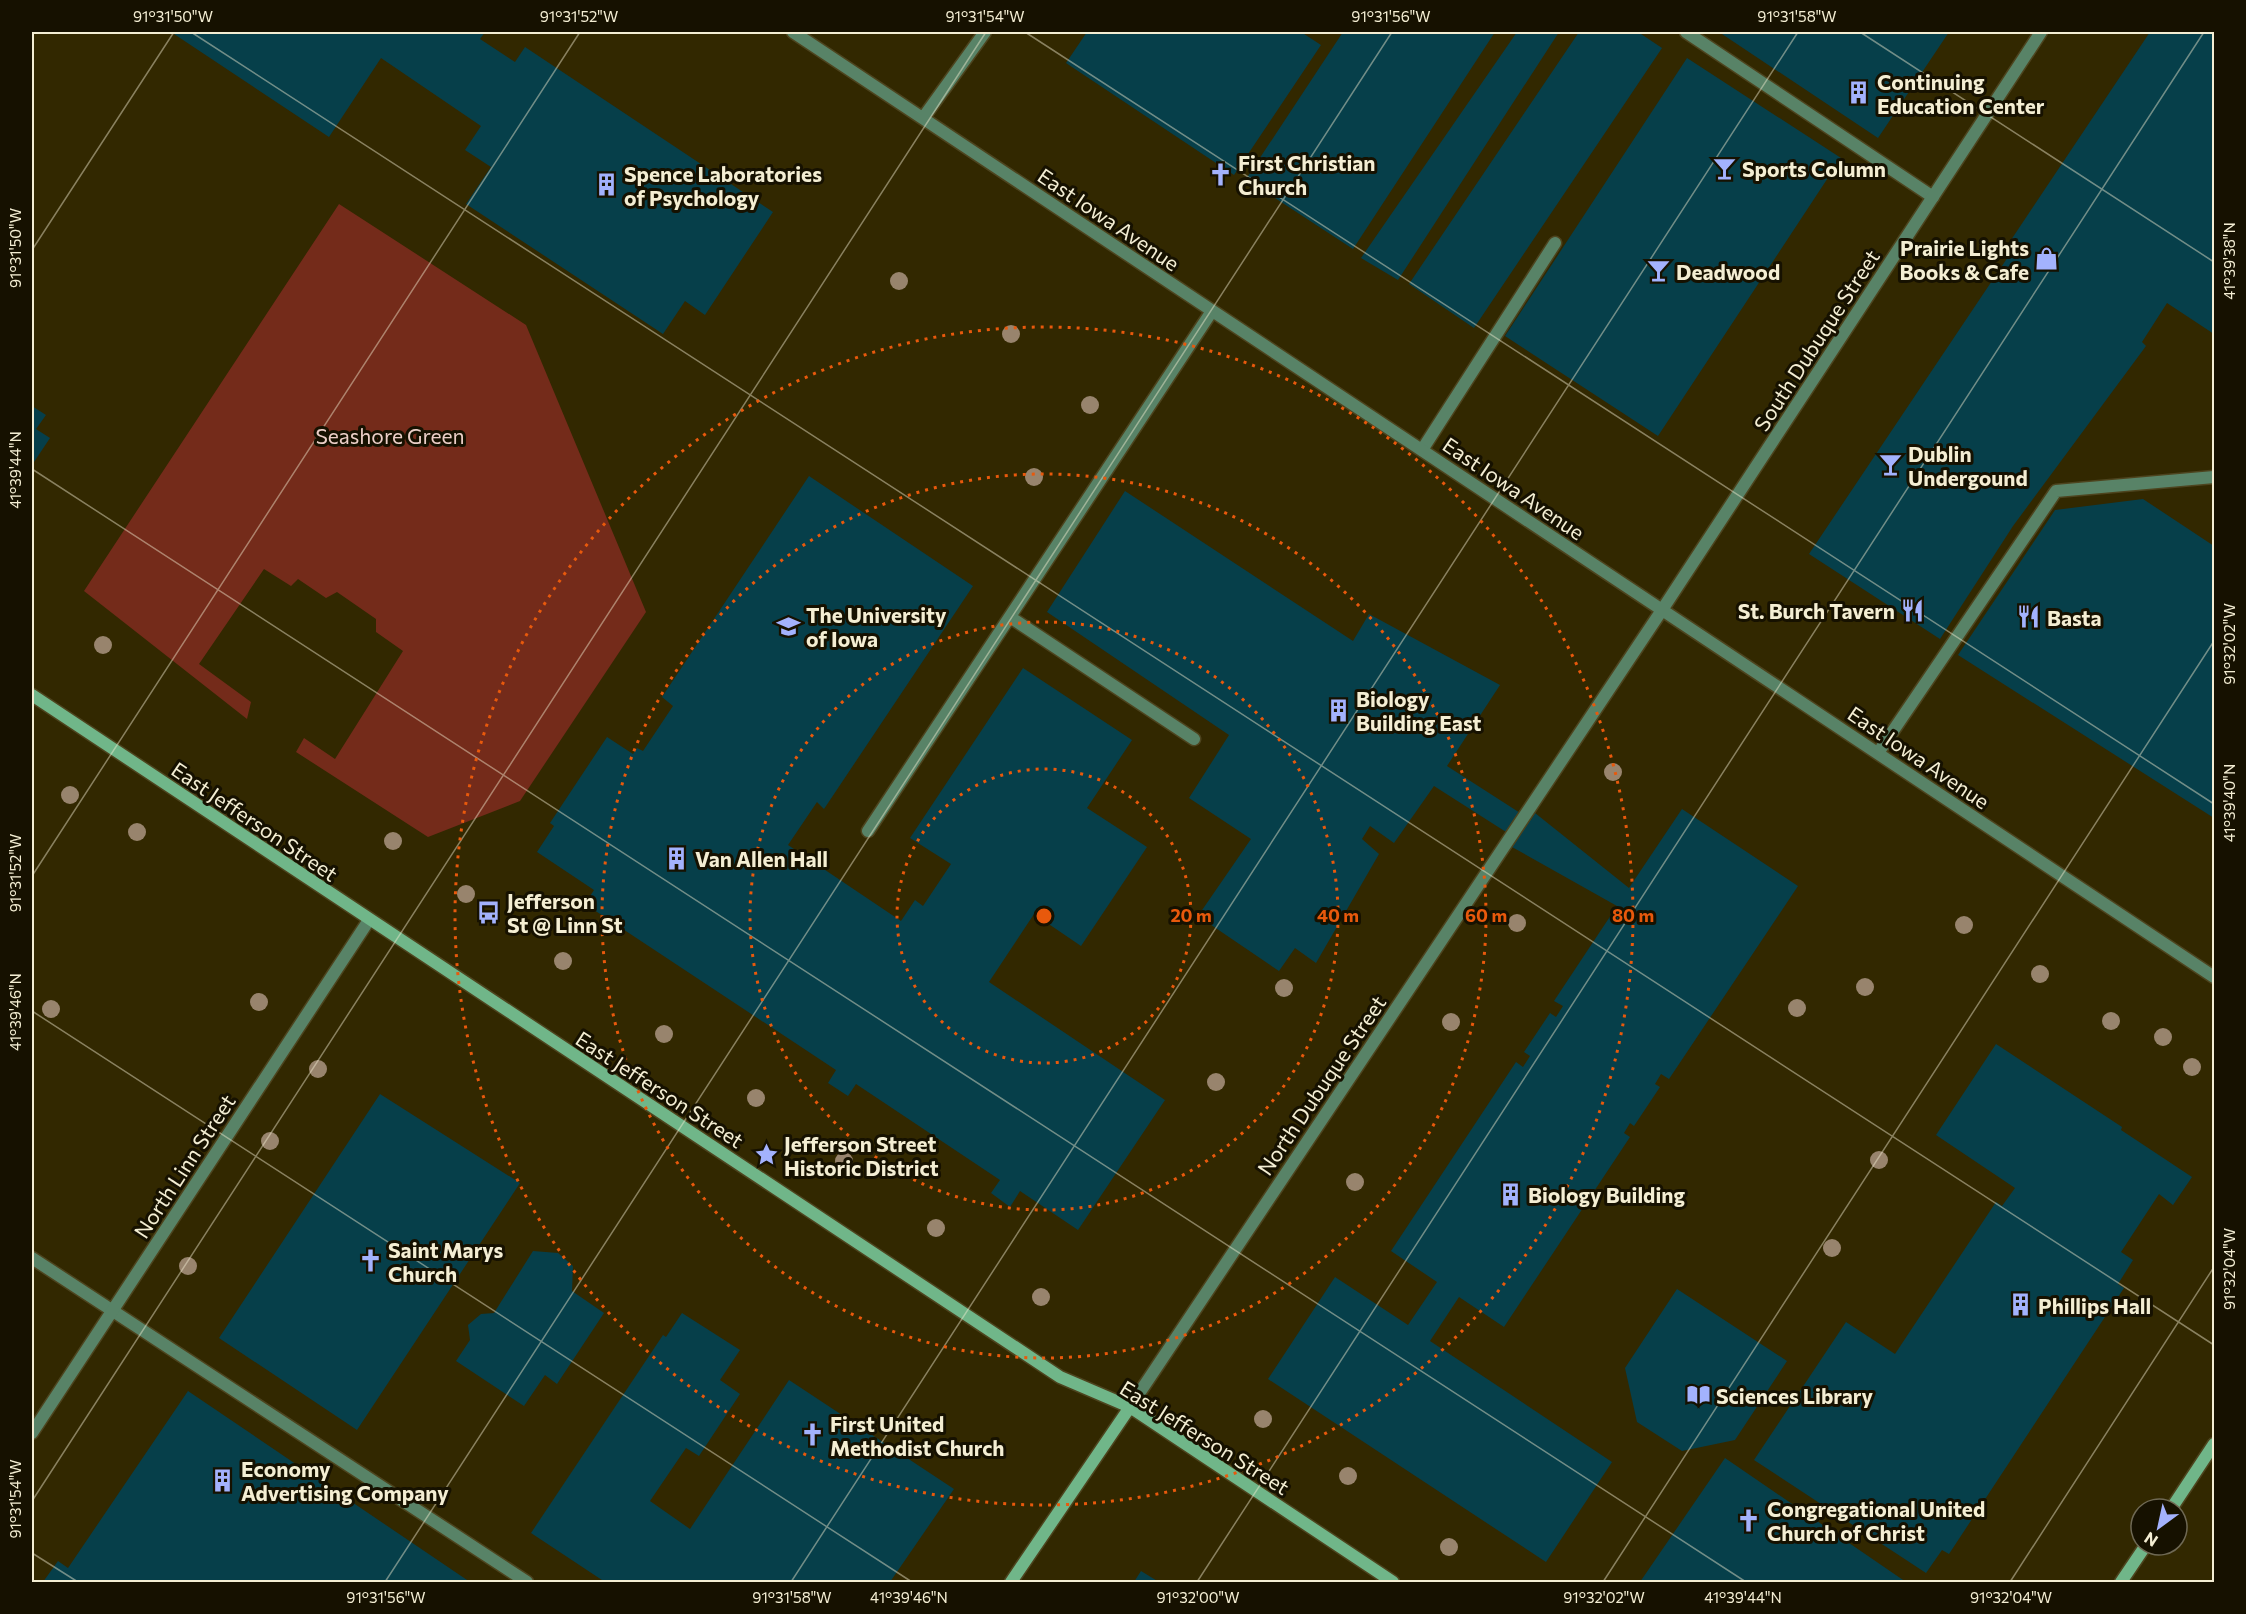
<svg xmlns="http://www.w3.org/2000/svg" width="2246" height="1614" font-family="Commissioner,sans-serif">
	<rect width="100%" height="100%" fill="#322800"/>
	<!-- green -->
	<path fill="#742b1a" d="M 339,204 L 526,325 L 646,612 L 520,801 L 428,837 L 296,752 L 304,738 L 335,759 L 403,651 L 376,632 L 376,619 L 337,592 L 326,598 L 298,579 L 291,586 L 264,569 L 199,664 L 251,702 L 247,719 L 84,591 Z"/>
	<!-- building -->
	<path fill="#063f4a" d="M 171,32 L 485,32 L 480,39 L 515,62 L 525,47 L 773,212 L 705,315 L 685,301 L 663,334 L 466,204 L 491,167 L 465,150 L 481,126 L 381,58 L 329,137 Z
		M 1087,32 L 1301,32 L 1321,45 L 1234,175 L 1066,63 Z
		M 1343,32 L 1495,32 L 1353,249 L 1246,179 Z
		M 1517,32 L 1559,32 L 1398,280 L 1361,258 Z
		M 1579,32 L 1638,32 L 1662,48 L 1474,328 L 1409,284 Z
		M 1719,32 L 1949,32 L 1878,138 Z
		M 2150,32 L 2214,32 L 2214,334 L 2167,303 L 2142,342 L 2146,346 L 2013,526 L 1940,639 L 1809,554 L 2010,254 L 2005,249 Z
		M 1687,58 L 1841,158 L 1658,436 L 1505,336 Z
		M 32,406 L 46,415 L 36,429 L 50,438 L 32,465 Z
		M 809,476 L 973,586 L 824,809 L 817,802 L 788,845 L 901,921 L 915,900 L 923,906 L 951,864 L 910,838 L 1023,668 L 1132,740 L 1087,808 L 1147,847 L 1081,946 L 1034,914 L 989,982 L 1165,1100 L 1078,1230 L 1020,1191 L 1010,1207 L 991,1193 L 1000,1180 L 856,1084 L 848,1096 L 828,1083 L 836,1070 L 585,904 L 594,890 L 537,852 L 554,826 L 550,823 L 607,737 L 633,754 L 637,748 L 643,751 L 673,706 L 662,697 Z
		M 1125,491 L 1353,641 L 1369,614 L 1500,685 L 1447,766 L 1531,820 L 1535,813 L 1629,888 L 1682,809 L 1798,886 L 1669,1079 L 1661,1074 L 1655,1084 L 1660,1087 L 1634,1126 L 1630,1123 L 1624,1133 L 1630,1137 L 1504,1327 L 1459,1297 L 1430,1341 L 1612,1462 L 1546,1562 L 1268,1379 L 1335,1277 L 1408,1325 L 1437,1282 L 1391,1251 L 1516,1062 L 1523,1067 L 1530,1056 L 1524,1052 L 1550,1013 L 1556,1017 L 1563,1006 L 1554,1001 L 1617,906 L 1512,847 L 1517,839 L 1434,786 L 1394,843 L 1370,826 L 1362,839 L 1379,854 L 1316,963 L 1295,948 L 1279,971 L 1198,916 L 1251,839 L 1189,798 L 1229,735 L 1047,612 Z
		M 2143,499 L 2214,546 L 2214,818 L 1958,655 L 2055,510 Z
		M 1996,1044 L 2122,1127 L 2121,1130 L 2192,1177 L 2173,1205 L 2159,1194 L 2121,1252 L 2133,1260 L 2118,1284 L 2124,1288 L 1949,1554 L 1942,1550 L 1926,1573 L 1754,1460 L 1846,1322 L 1895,1354 L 1996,1202 L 2002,1206 L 2015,1188 L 1936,1135 Z
		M 380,1094 L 520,1183 L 357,1430 L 219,1338 Z
		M 533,1251 L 558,1253 L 573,1266 L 572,1291 L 604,1313 L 557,1384 L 545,1375 L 524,1406 L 456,1361 L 470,1340 L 468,1325 L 481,1314 L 494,1313 Z
		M 1677,1289 L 1787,1361 L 1735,1440 L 1682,1451 L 1637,1422 L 1625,1368 Z
		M 682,1313 L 740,1350 L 720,1380 L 740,1394 L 699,1456 L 686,1448 L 650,1501 L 690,1529 L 789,1380 L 954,1489 L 890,1582 L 605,1582 L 531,1533 L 663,1335 L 666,1337 Z
		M 188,1391 L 470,1582 L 43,1582 L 58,1561 L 68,1568 Z
		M 1725,1458 L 1906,1582 L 1640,1582 Z
		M 1141,1571 L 1159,1582 L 1134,1582 Z"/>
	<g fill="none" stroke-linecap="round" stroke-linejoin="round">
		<defs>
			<path id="service" d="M 1686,32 L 1933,197
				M 1422,450 L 1555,243
				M 1010,617 L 1194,739
				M 1878,753 L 2056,491 L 2214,477
				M 868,831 L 1212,311
				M 32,1258 L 527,1582"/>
			<path id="tertiary" d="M 793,32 L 2214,977
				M 923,118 L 985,32
				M 1130,1407 L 1662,610 L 2041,32
				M 32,1433 L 369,920"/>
			<path id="secondary" d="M 32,695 L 1060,1377 L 1130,1407 L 1393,1582
				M 2171,1509 L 2214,1444
				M 1011,1582 L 1130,1407
				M 2121,1582 L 2146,1545"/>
		</defs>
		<!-- service casing -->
		<use href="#service" stroke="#4d441e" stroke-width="15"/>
		<!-- tertiary casing -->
		<use href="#tertiary" stroke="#4d441e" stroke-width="15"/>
		<!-- secondary casing -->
		<use href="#secondary" stroke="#4d441e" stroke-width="15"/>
		<!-- service -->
		<use href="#service" stroke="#588367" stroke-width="12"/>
		<!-- tertiary -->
		<use href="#tertiary" stroke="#588367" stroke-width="12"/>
		<!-- secondary -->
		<use href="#secondary" stroke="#70b689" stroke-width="12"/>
	</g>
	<!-- trees -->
	<g fill="#98846d">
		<circle cx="899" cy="281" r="9"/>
		<circle cx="1011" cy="334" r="9"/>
		<circle cx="1090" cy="405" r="9"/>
		<circle cx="1034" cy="477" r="9"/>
		<circle cx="103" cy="645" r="9"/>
		<circle cx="1613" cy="772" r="9"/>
		<circle cx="70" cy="795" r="9"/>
		<circle cx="137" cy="832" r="9"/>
		<circle cx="393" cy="841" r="9"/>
		<circle cx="466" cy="894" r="9"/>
		<circle cx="1517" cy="923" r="9"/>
		<circle cx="1964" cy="925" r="9"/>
		<circle cx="563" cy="961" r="9"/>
		<circle cx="2040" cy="974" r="9"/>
		<circle cx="1865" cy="987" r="9"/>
		<circle cx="1284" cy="988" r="9"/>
		<circle cx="259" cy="1002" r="9"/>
		<circle cx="1797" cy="1008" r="9"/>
		<circle cx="51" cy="1009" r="9"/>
		<circle cx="2111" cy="1021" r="9"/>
		<circle cx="1451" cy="1022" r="9"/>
		<circle cx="664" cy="1034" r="9"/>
		<circle cx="2163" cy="1037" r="9"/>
		<circle cx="2192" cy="1067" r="9"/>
		<circle cx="318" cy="1069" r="9"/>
		<circle cx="1216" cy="1082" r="9"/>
		<circle cx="756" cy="1098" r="9"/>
		<circle cx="270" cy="1141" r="9"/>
		<circle cx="1879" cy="1160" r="9"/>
		<circle cx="844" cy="1161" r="9"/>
		<circle cx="1355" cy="1182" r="9"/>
		<circle cx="936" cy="1228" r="9"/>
		<circle cx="1832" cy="1248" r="9"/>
		<circle cx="188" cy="1266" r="9"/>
		<circle cx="1041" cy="1297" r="9"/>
		<circle cx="1263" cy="1419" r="9"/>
		<circle cx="1348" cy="1476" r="9"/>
		<circle cx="1449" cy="1547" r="9"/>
	</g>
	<!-- ticks -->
	<path fill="none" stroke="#f4eed3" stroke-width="1.5" stroke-opacity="0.45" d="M 191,32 L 2214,1345M 1025,32 L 2214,804M 1860,32 L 2214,262M 32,250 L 174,32M 32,469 L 1746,1582M 32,876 L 580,32M 32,1011 L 912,1582M 32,1501 L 986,32M 32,1553 L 78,1582M 385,1582 L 1392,32M 791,1582 L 1798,32M 1197,1582 L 2204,32M 1603,1582 L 2214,641M 2010,1582 L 2214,1267"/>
	<!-- distance rings -->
	<g fill="none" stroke="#e8590c" stroke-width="3" stroke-dasharray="3 6">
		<circle cx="1044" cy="916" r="147"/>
		<circle cx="1044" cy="916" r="294"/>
		<circle cx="1044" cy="916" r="442"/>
		<circle cx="1044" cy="916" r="589"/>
	</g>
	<!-- icons -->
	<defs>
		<symbol id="building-bare" viewBox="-9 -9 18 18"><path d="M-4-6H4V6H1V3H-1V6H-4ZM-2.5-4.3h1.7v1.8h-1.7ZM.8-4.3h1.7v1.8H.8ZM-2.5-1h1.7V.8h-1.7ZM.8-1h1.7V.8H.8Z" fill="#a3b2fd" stroke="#161100" stroke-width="2.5" paint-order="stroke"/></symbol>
		<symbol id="bar-bare" viewBox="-9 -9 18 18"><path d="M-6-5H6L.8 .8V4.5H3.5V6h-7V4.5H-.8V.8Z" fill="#a3b2fd" stroke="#161100" stroke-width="2.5" paint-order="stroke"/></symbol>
		<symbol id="church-bare" viewBox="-9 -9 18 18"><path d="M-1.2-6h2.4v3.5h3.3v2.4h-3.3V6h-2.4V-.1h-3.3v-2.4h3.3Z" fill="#a3b2fd" stroke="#161100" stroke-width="2.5" paint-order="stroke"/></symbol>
		<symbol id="shop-bare" viewBox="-9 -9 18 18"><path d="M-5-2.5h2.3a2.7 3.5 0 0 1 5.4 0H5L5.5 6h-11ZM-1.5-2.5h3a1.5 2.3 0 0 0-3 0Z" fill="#a3b2fd" stroke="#161100" stroke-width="2.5" paint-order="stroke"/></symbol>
		<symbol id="restaurant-bare" viewBox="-9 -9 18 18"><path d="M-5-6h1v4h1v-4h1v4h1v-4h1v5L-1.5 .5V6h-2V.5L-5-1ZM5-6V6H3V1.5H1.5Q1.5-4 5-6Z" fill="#a3b2fd" stroke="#161100" stroke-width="2.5" paint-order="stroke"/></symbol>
		<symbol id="university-bare" viewBox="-9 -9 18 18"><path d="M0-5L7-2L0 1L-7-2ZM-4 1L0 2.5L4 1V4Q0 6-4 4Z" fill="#a3b2fd" stroke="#161100" stroke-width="2.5" paint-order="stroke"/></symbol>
		<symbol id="bus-bare" viewBox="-9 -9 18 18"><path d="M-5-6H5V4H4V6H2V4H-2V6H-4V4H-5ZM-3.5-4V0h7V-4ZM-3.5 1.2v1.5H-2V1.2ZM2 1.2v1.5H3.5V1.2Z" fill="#a3b2fd" stroke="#161100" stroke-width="2.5" paint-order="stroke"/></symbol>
		<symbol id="sight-bare" viewBox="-9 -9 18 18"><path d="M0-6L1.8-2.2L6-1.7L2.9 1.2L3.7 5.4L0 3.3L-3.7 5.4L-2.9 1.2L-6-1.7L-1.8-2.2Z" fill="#a3b2fd" stroke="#161100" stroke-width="2.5" paint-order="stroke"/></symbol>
		<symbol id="library-bare" viewBox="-9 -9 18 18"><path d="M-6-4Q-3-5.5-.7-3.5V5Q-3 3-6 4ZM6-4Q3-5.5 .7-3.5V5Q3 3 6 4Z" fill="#a3b2fd" stroke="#161100" stroke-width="2.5" paint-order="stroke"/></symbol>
	</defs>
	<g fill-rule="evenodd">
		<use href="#building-bare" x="1842" y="76" width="33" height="33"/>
		<use href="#bar-bare" x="1708" y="152" width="33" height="33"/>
		<use href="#church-bare" x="1204" y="158" width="33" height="33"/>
		<use href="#building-bare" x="590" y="168" width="33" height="33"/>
		<use href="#shop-bare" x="2030" y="242" width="33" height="33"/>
		<use href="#bar-bare" x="1642" y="254" width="33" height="33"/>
		<use href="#bar-bare" x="1874" y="448" width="33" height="33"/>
		<use href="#restaurant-bare" x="1896" y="594" width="33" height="33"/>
		<use href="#restaurant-bare" x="2012" y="600" width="33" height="33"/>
		<use href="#university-bare" x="772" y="610" width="33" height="33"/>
		<use href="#building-bare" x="1322" y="694" width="33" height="33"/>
		<use href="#building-bare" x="660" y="842" width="33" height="33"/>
		<use href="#bus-bare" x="472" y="896" width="33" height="33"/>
		<use href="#sight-bare" x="750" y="1138" width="33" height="33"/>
		<use href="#building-bare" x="1494" y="1178" width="33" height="33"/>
		<use href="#church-bare" x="354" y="1244" width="33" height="33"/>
		<use href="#building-bare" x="2004" y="1288" width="33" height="33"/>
		<use href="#library-bare" x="1682" y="1378" width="33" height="33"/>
		<use href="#church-bare" x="796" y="1418" width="33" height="33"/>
		<use href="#building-bare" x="206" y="1464" width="33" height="33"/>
		<use href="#church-bare" x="1732" y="1504" width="33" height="33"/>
	</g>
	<g text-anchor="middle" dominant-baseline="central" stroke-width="6" stroke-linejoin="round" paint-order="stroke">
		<!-- poi labels -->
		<g font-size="21" font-weight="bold" fill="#f4eed3" stroke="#161100" text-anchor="start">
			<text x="1877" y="81">Continuing<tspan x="1877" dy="24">Education Center</tspan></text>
			<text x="1238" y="162">First Christian<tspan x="1238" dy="24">Church</tspan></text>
			<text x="1742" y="168">Sports Column</text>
			<text x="624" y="173">Spence Laboratories<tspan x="624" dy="24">of Psychology</tspan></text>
			<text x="2029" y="247" text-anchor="end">Prairie Lights<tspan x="2029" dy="24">Books &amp; Cafe</tspan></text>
			<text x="1676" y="271">Deadwood</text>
			<text x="1908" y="453">Dublin<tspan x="1908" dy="24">Undergound</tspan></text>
			<text x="1895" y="610" text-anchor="end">St. Burch Tavern</text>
			<text x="806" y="614">The University<tspan x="806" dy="24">of Iowa</tspan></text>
			<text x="2047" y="617">Basta</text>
			<text x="1356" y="698">Biology<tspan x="1356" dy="24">Building East</tspan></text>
			<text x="695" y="858">Van Allen Hall</text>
			<text x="507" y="900">Jefferson<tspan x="507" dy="24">St @ Linn St</tspan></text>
			<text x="784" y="1143">Jefferson Street<tspan x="784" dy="24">Historic District</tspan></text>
			<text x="1528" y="1194">Biology Building</text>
			<text x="388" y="1249">Saint Marys<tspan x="388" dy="24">Church</tspan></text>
			<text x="2038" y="1305">Phillips Hall</text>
			<text x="1716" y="1395">Sciences Library</text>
			<text x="830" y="1423">First United<tspan x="830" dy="24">Methodist Church</tspan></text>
			<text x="241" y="1468">Economy<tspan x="241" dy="24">Advertising Company</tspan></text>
			<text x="1767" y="1508">Congregational United<tspan x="1767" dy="24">Church of Christ</tspan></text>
		</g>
		<!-- street labels -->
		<g font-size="21" fill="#f4eed3" stroke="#161100">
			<text transform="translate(1109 219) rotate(34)">East Iowa Avenue</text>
			<text transform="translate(1816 340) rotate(-57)">South Dubuque Street</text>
			<text transform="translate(1514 488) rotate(34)">East Iowa Avenue</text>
			<text transform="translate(1919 757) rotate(34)">East Iowa Avenue</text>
			<text transform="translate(255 821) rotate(34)">East Jefferson Street</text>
			<text transform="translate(1321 1085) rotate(-56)">North Dubuque Street</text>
			<text transform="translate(660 1089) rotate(33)">East Jefferson Street</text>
			<text transform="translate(184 1166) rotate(-57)">North Linn Street</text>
			<text transform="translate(1205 1437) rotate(32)">East Jefferson Street</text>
		</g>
		<!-- park labels -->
		<g font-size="21" fill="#eccfc7" stroke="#161100">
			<text x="390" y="435">Seashore Green</text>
		</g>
	</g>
	<circle cx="1044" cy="916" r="9" fill="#e8590c" stroke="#161100" stroke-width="3"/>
	<g font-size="18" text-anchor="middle" font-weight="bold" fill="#e8590c" stroke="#161100" stroke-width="6" stroke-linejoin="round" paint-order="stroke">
		<text x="1191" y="922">20 m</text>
		<text x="1338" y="922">40 m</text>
		<text x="1486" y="922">60 m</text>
		<text x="1633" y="922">80 m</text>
	</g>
	<!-- border -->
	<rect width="2246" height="1614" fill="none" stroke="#161100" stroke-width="66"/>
	<!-- north arrow -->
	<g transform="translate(2159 1527) rotate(213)"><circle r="28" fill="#161100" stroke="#6f6954" stroke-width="1.5"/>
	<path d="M0-4.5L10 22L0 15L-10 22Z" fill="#a3b2fd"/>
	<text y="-9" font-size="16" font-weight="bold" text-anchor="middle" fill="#f4eed3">N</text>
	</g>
	<rect x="33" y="33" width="2180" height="1548" fill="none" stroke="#f4eed3" stroke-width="2"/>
	<g font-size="15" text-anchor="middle" fill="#f4eed3">
		<text x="173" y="22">91°31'50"W</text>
		<text x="579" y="22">91°31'52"W</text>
		<text x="985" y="22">91°31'54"W</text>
		<text x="1391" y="22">91°31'56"W</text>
		<text x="1797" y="22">91°31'58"W</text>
		<text transform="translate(16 248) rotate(-90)" y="5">91°31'50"W</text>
		<text transform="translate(2230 261) rotate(-90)" y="5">41°39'38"N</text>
		<text transform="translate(16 470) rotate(-90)" y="5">41°39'44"N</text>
		<text transform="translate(2230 644) rotate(-90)" y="5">91°32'02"W</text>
		<text transform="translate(2230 803) rotate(-90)" y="5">41°39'40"N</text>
		<text transform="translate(16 873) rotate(-90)" y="5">91°31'52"W</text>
		<text transform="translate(16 1012) rotate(-90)" y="5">41°39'46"N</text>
		<text transform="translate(2230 1269) rotate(-90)" y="5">91°32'04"W</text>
		<text transform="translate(16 1499) rotate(-90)" y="5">91°31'54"W</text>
		<text x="386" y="1603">91°31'56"W</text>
		<text x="792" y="1603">91°31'58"W</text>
		<text x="909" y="1603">41°39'46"N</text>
		<text x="1198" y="1603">91°32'00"W</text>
		<text x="1604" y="1603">91°32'02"W</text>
		<text x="1743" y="1603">41°39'44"N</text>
		<text x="2011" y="1603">91°32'04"W</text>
	</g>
</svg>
